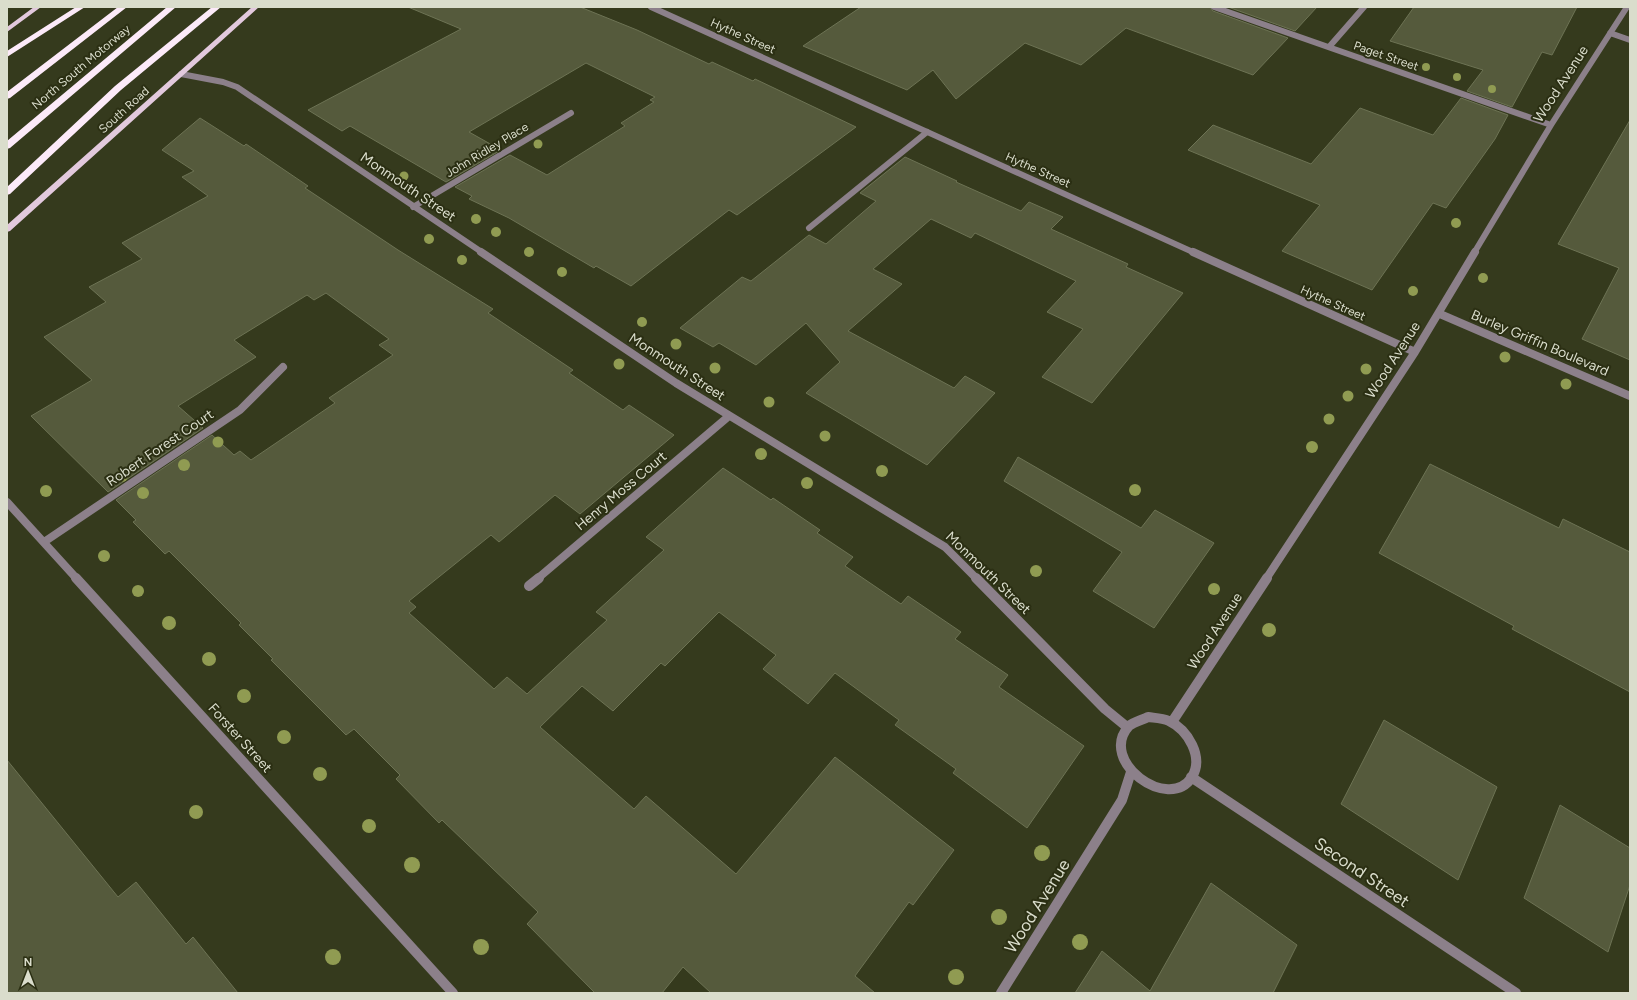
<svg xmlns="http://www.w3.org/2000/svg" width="1637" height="1000" font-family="Figtree,sans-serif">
	<rect width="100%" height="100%" fill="#353a1d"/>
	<!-- building -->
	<path fill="#555a3c" stroke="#6d7354" d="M 408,7 L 580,7 L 637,30 L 709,64 L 712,62 L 753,81 L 755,79 L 856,127 L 737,215 L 729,210 L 631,286 L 596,266 L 594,268 L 509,218 L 469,199 L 472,196 L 455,187 L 510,155 L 547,175 L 625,126 L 621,123 L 654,102 L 650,100 L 655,97 L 586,63 L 469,132 L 501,150 L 446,182 L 350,126 L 342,131 L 308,110 L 461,29 Z
		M 861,7 L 1210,7 L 1213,11 L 1288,38 L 1253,75 L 1126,28 L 1081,65 L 1025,43 L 956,99 L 933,70 L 907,90 L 803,46 Z
		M 1228,7 L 1317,7 L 1295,31 Z
		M 1414,7 L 1577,7 L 1552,55 L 1542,52 L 1512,107 L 1467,91 L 1483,70 L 1390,41 Z
		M 1461,98 L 1508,115 L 1495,139 L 1446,208 L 1433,203 L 1372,290 L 1282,251 L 1320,205 L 1188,150 L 1213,125 L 1311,164 L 1360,108 L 1433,135 Z
		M 200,118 L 244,146 L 246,144 L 308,186 L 305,188 L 398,250 L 493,309 L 488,313 L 573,370 L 569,373 L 623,410 L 629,405 L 674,435 L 580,514 L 555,495 L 499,542 L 491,535 L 409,601 L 416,607 L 409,613 L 494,689 L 507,677 L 527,694 L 607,620 L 596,612 L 664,550 L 646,537 L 723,468 L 771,500 L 773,498 L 820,530 L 817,533 L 853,557 L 845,566 L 901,604 L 908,596 L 961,632 L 955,639 L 1008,675 L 999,687 L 1084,746 L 1027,828 L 953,773 L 956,769 L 895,725 L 899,720 L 835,673 L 808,704 L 763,669 L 776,655 L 719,612 L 665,666 L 661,663 L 613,711 L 582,686 L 540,727 L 634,809 L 646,796 L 736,874 L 835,757 L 954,850 L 913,905 L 909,902 L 855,976 L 875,993 L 711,993 L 683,967 L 662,993 L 595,993 L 527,924 L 538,912 L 442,820 L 439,823 L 396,779 L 400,775 L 354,729 L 346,735 L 271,660 L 273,659 L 239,625 L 241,623 L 169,551 L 165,554 L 133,522 L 136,520 L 116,500 L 212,435 L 234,455 L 240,451 L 251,460 L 335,403 L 329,398 L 393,355 L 379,345 L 389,339 L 326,293 L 314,300 L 307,295 L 234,340 L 256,357 L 178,406 L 203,428 L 108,492 L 31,416 L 92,380 L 44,337 L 106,302 L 89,287 L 142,259 L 122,243 L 208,196 L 182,177 L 194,171 L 162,150 Z
		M 1630,120 L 1630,360 L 1582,339 L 1619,268 L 1558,244 Z
		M 905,157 L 957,181 L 956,182 L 1021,211 L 1029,202 L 1063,217 L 1051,229 L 1128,264 L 1126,267 L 1183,293 L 1092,403 L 1042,377 L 1083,329 L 1047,312 L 1076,281 L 975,233 L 971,238 L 931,219 L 873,269 L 902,284 L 848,331 L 954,388 L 965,376 L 995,393 L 927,465 L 806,393 L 840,362 L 806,323 L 756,365 L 719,343 L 713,347 L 680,328 L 742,277 L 751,281 L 809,235 L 826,244 L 876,201 L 860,193 Z
		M 1018,457 L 1141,528 L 1155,510 L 1214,543 L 1154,628 L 1093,591 L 1122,552 L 1004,481 Z
		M 1430,464 L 1559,528 L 1563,519 L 1630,552 L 1630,692 L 1512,629 L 1514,626 L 1379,553 Z
		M 1384,720 L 1497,787 L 1458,880 L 1341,804 Z
		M 7,760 L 118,897 L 136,882 L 186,944 L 193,937 L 238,993 L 7,993 Z
		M 1560,805 L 1630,848 L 1630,885 L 1608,952 L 1524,898 Z
		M 1211,883 L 1297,945 L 1273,993 L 1075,993 L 1102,951 L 1150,991 Z"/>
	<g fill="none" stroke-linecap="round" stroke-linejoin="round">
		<!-- lane -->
		<path stroke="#8c808a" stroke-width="6" d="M 809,228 L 927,132"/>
		<!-- street-far2 -->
		<path stroke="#8c808a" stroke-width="6" d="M 651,7 L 1195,253
			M 1214,7 L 1551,125
			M 1610,33 L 1630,40
			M 1329,47 L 1364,7
			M 181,74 L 223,82 L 237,87 L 483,253
			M 413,207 L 571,113
			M 1474,253 L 1551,125 L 1627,7"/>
		<!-- street-far1 -->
		<path stroke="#8c808a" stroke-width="8" d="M 481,252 L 676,383 L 945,547 L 977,579
			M 1193,252 L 1415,352
			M 1440,314 L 1630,396
			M 7,502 L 77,579
			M 44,542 L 240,410 L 283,367
			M 537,579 L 729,416
			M 1266,579 L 1415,352 L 1475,252"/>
		<!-- street -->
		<path stroke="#8c808a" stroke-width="10" d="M 76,578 L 453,993
			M 976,578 L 1105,709 L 1127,727
			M 529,586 L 539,578
			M 1148,717 C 1155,718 1162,718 1169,721 C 1188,730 1204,757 1192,777 C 1169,813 1097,761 1129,726 C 1133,722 1142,720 1148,717 Z
			M 1172,722 L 1267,578
			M 1191,777 L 1516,993
			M 1001,993 L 1122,800 L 1131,772"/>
		<!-- primary -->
		<path fill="#e2c9dd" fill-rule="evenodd" d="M 34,7 L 41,7 L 7,32 L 7,27 Z
			M 252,7 L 259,7 L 10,231 L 7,232 L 7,225 Z"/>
		<!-- highway -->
		<path fill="#fceaf9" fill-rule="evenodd" d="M 76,7 L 85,7 L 7,57 L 7,51 Z
			M 118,7 L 127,7 L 10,98 L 7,99 L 7,92 Z
			M 167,7 L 176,7 L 10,148 L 7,149 L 7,141 Z
			M 212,7 L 221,7 L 121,90 L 10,194 L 7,195 L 7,187 L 115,86 Z"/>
	</g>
	<!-- trees -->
	<g fill="#909b52">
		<circle cx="1426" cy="67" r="4"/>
		<circle cx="1457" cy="77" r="4"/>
		<circle cx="1492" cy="89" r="4"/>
		<circle cx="538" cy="144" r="4.5"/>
		<circle cx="404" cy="176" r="4.5"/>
		<circle cx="476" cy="219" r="5"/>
		<circle cx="1456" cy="223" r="5"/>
		<circle cx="496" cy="232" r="5"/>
		<circle cx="429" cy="239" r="5"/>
		<circle cx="529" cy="252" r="5"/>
		<circle cx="462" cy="260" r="5"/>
		<circle cx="562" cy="272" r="5"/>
		<circle cx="1483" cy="278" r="5"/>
		<circle cx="1413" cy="291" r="5"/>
		<circle cx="642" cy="322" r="5"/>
		<circle cx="676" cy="344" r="5.5"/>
		<circle cx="1505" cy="357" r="5.5"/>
		<circle cx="619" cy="364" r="5.5"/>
		<circle cx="715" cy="368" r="5.5"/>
		<circle cx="1366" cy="369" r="5.5"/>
		<circle cx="1566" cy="384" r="5.5"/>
		<circle cx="1348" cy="396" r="5.5"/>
		<circle cx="769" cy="402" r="5.5"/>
		<circle cx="1329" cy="419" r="5.5"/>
		<circle cx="825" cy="436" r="5.5"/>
		<circle cx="218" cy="442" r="5.5"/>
		<circle cx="1312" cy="447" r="6"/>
		<circle cx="761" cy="454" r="6"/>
		<circle cx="184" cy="465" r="6"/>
		<circle cx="882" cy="471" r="6"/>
		<circle cx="122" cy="476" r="6"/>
		<circle cx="807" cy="483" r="6"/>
		<circle cx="1135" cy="490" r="6"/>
		<circle cx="46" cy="491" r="6"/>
		<circle cx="143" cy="493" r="6"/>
		<circle cx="104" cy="556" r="6"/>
		<circle cx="1036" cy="571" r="6"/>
		<circle cx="1214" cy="589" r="6"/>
		<circle cx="138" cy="591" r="6"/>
		<circle cx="169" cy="623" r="7"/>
		<circle cx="1269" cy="630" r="7"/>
		<circle cx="209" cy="659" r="7"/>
		<circle cx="244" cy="696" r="7"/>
		<circle cx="284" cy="737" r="7"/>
		<circle cx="320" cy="774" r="7"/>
		<circle cx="196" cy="812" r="7"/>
		<circle cx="369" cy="826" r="7"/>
		<circle cx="1042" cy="853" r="8"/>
		<circle cx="412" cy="865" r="8"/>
		<circle cx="999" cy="917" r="8"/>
		<circle cx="1080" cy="942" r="8"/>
		<circle cx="481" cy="947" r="8"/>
		<circle cx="333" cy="957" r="8"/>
		<circle cx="956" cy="977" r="8"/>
	</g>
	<g text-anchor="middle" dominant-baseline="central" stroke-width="4" stroke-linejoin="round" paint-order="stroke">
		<!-- far-street labels -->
		<g font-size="12" fill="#daddcc" stroke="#2b2f13">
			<text transform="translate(743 36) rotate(24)">Hythe Street</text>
			<text transform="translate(1386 56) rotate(19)">Paget Street</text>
			<text transform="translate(81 67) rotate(-40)">North South Motorway</text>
			<text transform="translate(124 110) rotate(-42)">South Road</text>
			<text transform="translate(487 150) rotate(-31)">John Ridley Place</text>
			<text transform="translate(1038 170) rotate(24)">Hythe Street</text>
			<text transform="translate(1333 303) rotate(24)">Hythe Street</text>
		</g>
		<!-- street labels -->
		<g font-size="14" fill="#daddcc" stroke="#2b2f13">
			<text transform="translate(1561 84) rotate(-57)">Wood Avenue</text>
			<text transform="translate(408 187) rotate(34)">Monmouth Street</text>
			<text transform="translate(1540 343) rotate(23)">Burley Griffin Boulevard</text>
			<text transform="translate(1393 360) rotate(-57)">Wood Avenue</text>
			<text transform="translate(677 367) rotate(33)">Monmouth Street</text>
			<text transform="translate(160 448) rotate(-34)">Robert Forest Court</text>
			<text transform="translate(621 491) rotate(-40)">Henry Moss Court</text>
			<text transform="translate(988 573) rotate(44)">Monmouth Street</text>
			<text transform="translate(1215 631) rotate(-57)">Wood Avenue</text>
			<text transform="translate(240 738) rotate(48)">Forster Street</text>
		</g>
		<!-- near-street labels -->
		<g font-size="17" fill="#daddcc" stroke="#2b2f13">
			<text transform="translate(1362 872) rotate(34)">Second Street</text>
			<text transform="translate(1037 906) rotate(-58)">Wood Avenue</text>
		</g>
	</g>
	<!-- border -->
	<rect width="1637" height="1000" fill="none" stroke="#daddcc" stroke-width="16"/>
	<!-- north arrow -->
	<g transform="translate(28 972)" stroke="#2b2f13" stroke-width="3" paint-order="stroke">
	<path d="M0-3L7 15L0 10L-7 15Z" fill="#daddcc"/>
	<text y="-6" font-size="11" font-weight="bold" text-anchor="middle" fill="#daddcc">N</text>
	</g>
</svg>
